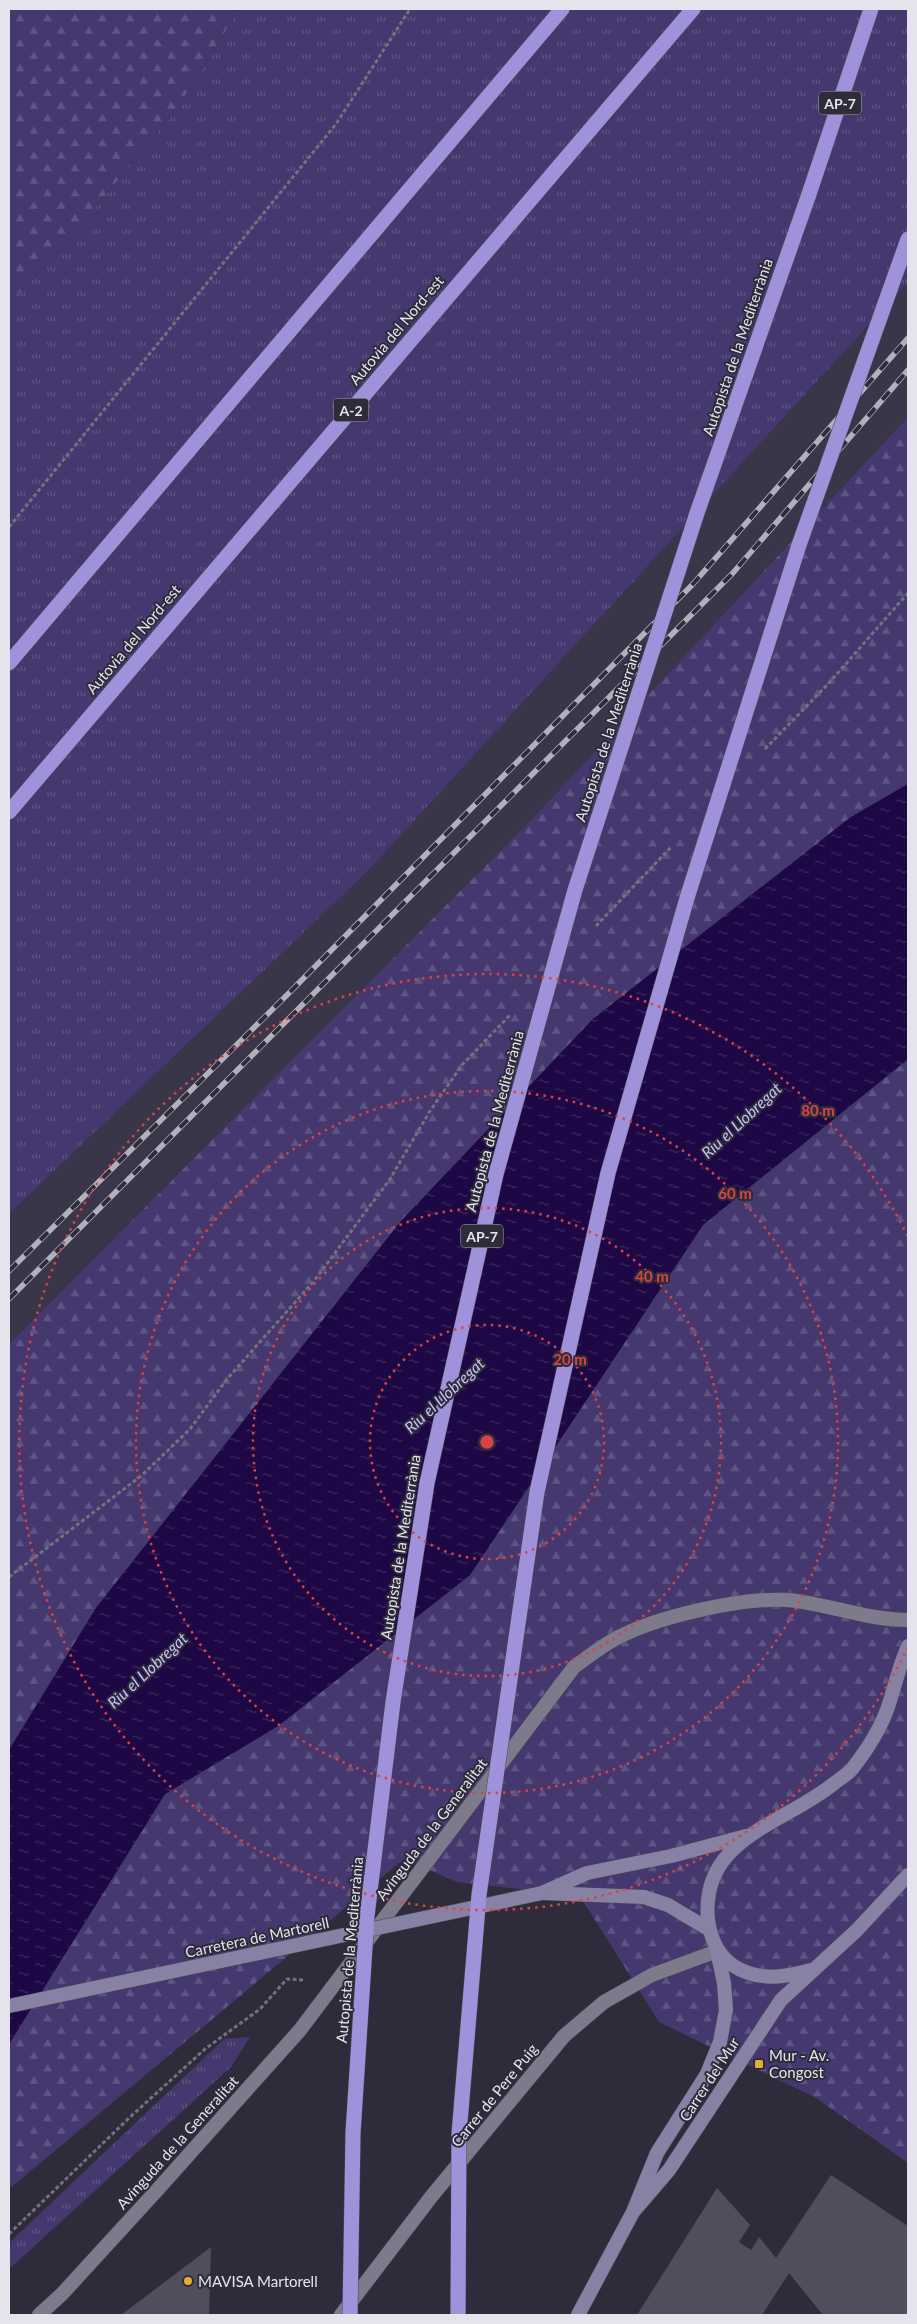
<svg xmlns="http://www.w3.org/2000/svg" width="917" height="2324" font-family="Lato,sans-serif">
	<defs>
		<pattern id="grass-tufts" width="24" height="20" patternUnits="userSpaceOnUse" patternTransform="scale(1.25)"><rect width="24" height="20" fill="#44386f"/><path d="M3 7l-1-3M5 7V3M7 7l1-3M15 17l-1-3M17 17v-4M19 17l1-3" fill="none" stroke="#5f5584"/></pattern>
		<pattern id="forest-firs" width="22" height="20" patternUnits="userSpaceOnUse" patternTransform="scale(1.25)"><rect width="22" height="20" fill="#44386f"/><path d="M5 1l3.5 6h-7zM16 11l3.5 6h-7z" fill="#5f5584"/></pattern>
		<pattern id="water-ripples" width="26" height="14" patternUnits="userSpaceOnUse" patternTransform="scale(1.25)"><rect width="26" height="14" fill="#1d0744"/><path d="M2 4q2-2 4 0t4 0M15 11q2-2 4 0t4 0" fill="none" stroke="#3e2b5f"/></pattern>
	</defs>
	<rect width="100%" height="100%" fill="#2e2c3a"/>
	<!-- built -->
	<path fill="#393649" d="M 908,282 L 908,417 L 532,819 L 9,1344 L 9,1214 L 369,870 Z"/>
	<!-- grass -->
	<path fill="url(#grass-tufts)" d="M 238,9 L 908,9 L 908,282 L 369,870 L 9,1214 L 9,304 L 68,240 L 173,114 L 218,44 Z
		M 250,2037 L 231,2067 L 9,2269 L 9,2243 L 224,2039 Z"/>
	<!-- forest -->
	<path fill="url(#forest-firs)" d="M 9,9 L 238,9 L 218,44 L 173,114 L 68,240 L 9,304 Z
		M 908,417 L 908,784 L 851,817 L 593,1019 L 401,1221 L 96,1608 L 9,1750 L 9,1344 L 532,819 Z
		M 908,1059 L 908,2163 L 816,2098 L 659,2022 L 580,1896 L 457,1882 L 404,1859 L 9,2189 L 9,2044 L 165,1794 L 278,1726 L 470,1575 L 703,1225 Z"/>
	<!-- water -->
	<path fill="url(#water-ripples)" d="M 908,784 L 908,1059 L 703,1225 L 470,1575 L 278,1726 L 165,1794 L 9,2044 L 9,1750 L 96,1608 L 401,1221 L 593,1019 L 851,817 Z"/>
	<!-- building -->
	<path fill="#504e5d" d="M 831,2175 L 908,2226 L 908,2315 L 823,2315 L 789,2273 L 762,2315 L 637,2315 L 717,2188 L 750,2225 L 739,2242 L 751,2250 L 759,2237 L 776,2258 Z
		M 211,2247 L 209,2315 L 121,2315 Z"/>
	<g fill="none" stroke-linecap="round" stroke-linejoin="round">
		<defs>
			<path id="minor" d="M 39,2315 L 62,2294 L 159,2188 L 300,2030 L 574,1667 C 587,1658 600,1647 615,1639 C 655,1617 742,1597 788,1600 C 829,1604 867,1620 908,1620
				M 341,2315 L 431,2197 L 564,2036 L 604,2002 L 652,1975 L 717,1951"/>
			<path id="secondary" d="M 542,1893 L 587,1873 L 671,1856 L 746,1836
				M 545,1893 L 644,1897 L 668,1905 L 710,1930
				M 815,1969 C 789,1976 765,1982 739,1969 C 719,1959 711,1941 708,1920 C 700,1839 781,1825 832,1785 C 838,1780 847,1775 852,1769 C 867,1750 880,1730 888,1707 C 895,1686 899,1666 908,1646
				M 633,2212 L 669,2170 L 781,2000 L 857,1930 L 908,1875
				M 578,2315 L 633,2212 L 657,2153 L 707,2074 L 720,2042 L 726,2010 L 724,1983 L 717,1951"/>
			<path id="motorway" d="M 808,197 L 871,9
				M 9,663 L 562,9
				M 9,812 L 693,9"/>
		</defs>
		<!-- minor casing -->
		<use href="#minor" stroke="#4c4a56" stroke-width="15"/>
		<!-- secondary casing -->
		<use href="#secondary" stroke="#4c4a56" stroke-width="15"/>
		<!-- motorway casing -->
		<use href="#motorway" stroke="#4c4a56" stroke-width="16"/>
		<!-- path -->
		<path stroke="#73717d" stroke-width="3" stroke-dasharray="4 2.5" stroke-linecap="butt" d="M 9,527 L 336,124 L 410,9
			M 765,749 L 829,683 L 908,593
			M 596,926 L 672,846
			M 9,1577 L 141,1476 L 190,1429 L 227,1379 L 314,1281 L 390,1179 L 430,1111 L 462,1065 L 510,1015
			M 9,2234 L 129,2118 L 205,2049 L 260,2009 L 287,1979 L 303,1980"/>
		<!-- minor -->
		<use href="#minor" stroke="#7d7b8b" stroke-width="14"/>
		<!-- secondary -->
		<use href="#secondary" stroke="#8782a3" stroke-width="14"/>
		<!-- motorway -->
		<use href="#motorway" stroke="#9f92db" stroke-width="15"/>
		<defs>
			<path id="rail" d="M 9,1271 L 292,990 L 693,584 L 908,338
				M 9,1299 L 732,574 L 908,370"/>
		</defs>
		<!-- rail casing -->
		<use href="#rail" stroke="#b2b1bb" stroke-width="5.5"/>
		<!-- rail -->
		<use href="#rail" stroke="#2e2c3a" stroke-width="4" stroke-dasharray="11" stroke-linecap="butt"/>
		<defs>
			<path id="secondary-bridge" d="M 9,2006 L 542,1893"/>
			<path id="motorway-bridge" d="M 350,2315 L 353,2133 L 367,1916 L 393,1702 L 427,1483 L 496,1174 L 575,890 L 697,513 L 808,197
				M 458,2315 L 459,2134 L 479,1895 L 537,1492 L 608,1173 L 687,898 L 799,545 L 908,239"/>
		</defs>
		<!-- secondary-bridge casing -->
		<use href="#secondary-bridge" stroke="#4c4a56" stroke-width="15" stroke-linecap="butt"/>
		<!-- motorway-bridge casing -->
		<use href="#motorway-bridge" stroke="#4c4a56" stroke-width="16" stroke-linecap="butt"/>
		<!-- secondary-bridge -->
		<use href="#secondary-bridge" stroke="#8782a3" stroke-width="14"/>
		<!-- motorway-bridge -->
		<use href="#motorway-bridge" stroke="#9f92db" stroke-width="15"/>
	</g>
	<!-- distance rings -->
	<g fill="none" stroke="#d84446" stroke-width="2.5" stroke-dasharray="2.5 5">
		<circle cx="487" cy="1442" r="117"/>
		<circle cx="487" cy="1442" r="234"/>
		<circle cx="487" cy="1442" r="351"/>
		<path d="M908 1647A468 468 0 1 1 908 1237"/>
	</g>
	<!-- markers -->
	<g fill="#e5ad36" stroke="#2e2c3a" stroke-width="2">
		<rect x="754" y="2059" width="10" height="10" rx="2.5"/>
		<circle cx="188" cy="2281" r="5"/>
	</g>
	<g text-anchor="middle" dominant-baseline="central" stroke-width="4" stroke-linejoin="round" paint-order="stroke">
		<!-- shield labels -->
		<g fill="#2e2c3a" stroke="#aeadb7" stroke-width="1">
			<rect x="819" y="91.5" width="42" height="23" rx="4"/>
			<rect x="333.5" y="398.5" width="35" height="23" rx="4"/>
			<rect x="461" y="1224.5" width="42" height="23" rx="4"/>
		</g>
		<g font-size="14" font-weight="bold" fill="#e5e4ed">
			<text x="840" y="103">AP-7</text>
			<text x="351" y="410">A-2</text>
			<text x="482" y="1236">AP-7</text>
		</g>
		<!-- street labels -->
		<g font-size="15" fill="#e5e4ed" stroke="#2e2c3a">
			<text transform="translate(396 330) rotate(-50)">Autovia del Nord-est</text>
			<text transform="translate(737 347) rotate(-71)">Autopista de la Mediterrània</text>
			<text transform="translate(133 639) rotate(-50)">Autovia del Nord-est</text>
			<text transform="translate(608 732) rotate(-72)">Autopista de la Mediterrània</text>
			<text transform="translate(494 1121) rotate(-75)">Autopista de la Mediterrània</text>
			<text transform="translate(400 1547) rotate(-81)">Autopista de la Mediterrània</text>
			<text transform="translate(431 1829) rotate(-53)">Avinguda de la Generalitat</text>
			<text transform="translate(257 1937) rotate(-12)">Carretera de Martorell</text>
			<text transform="translate(349 1950) rotate(-85)">Autopista de la Mediterrània</text>
			<text transform="translate(709 2079) rotate(-57)">Carrer del Mur</text>
			<text transform="translate(494 2095) rotate(-51)">Carrer de Pere Puig</text>
			<text transform="translate(177 2142) rotate(-48)">Avinguda de la Generalitat</text>
		</g>
		<!-- poi labels -->
		<g font-size="15" fill="#e5e4ed" stroke="#2e2c3a" text-anchor="start">
			<text x="769" y="2055">Mur - Av.<tspan x="769" dy="17">Congost</tspan></text>
			<text x="198" y="2281">MAVISA Martorell</text>
		</g>
		<!-- water labels -->
		<g font-size="16" font-style="italic" fill="#c9c0fa" stroke="#2e2c3a">
			<text transform="translate(741 1120) rotate(-43)">Riu el Llobregat</text>
			<text transform="translate(444 1395) rotate(-43)">Riu el Llobregat</text>
			<text transform="translate(147 1670) rotate(-43)">Riu el Llobregat</text>
		</g>
	</g>
	<circle cx="487" cy="1442" r="8" fill="#d84446" stroke="#2e2c3a" stroke-width="2.5"/>
	<g font-size="15" text-anchor="middle" font-weight="bold" fill="#d84446" stroke="#2e2c3a" stroke-width="4" stroke-linejoin="round" paint-order="stroke">
		<text x="818" y="1116">80 m</text>
		<text x="735" y="1199">60 m</text>
		<text x="652" y="1282">40 m</text>
		<text x="570" y="1365">20 m</text>
	</g>
	<!-- border -->
	<rect width="917" height="2324" fill="none" stroke="#e5e4ed" stroke-width="20"/>
</svg>
